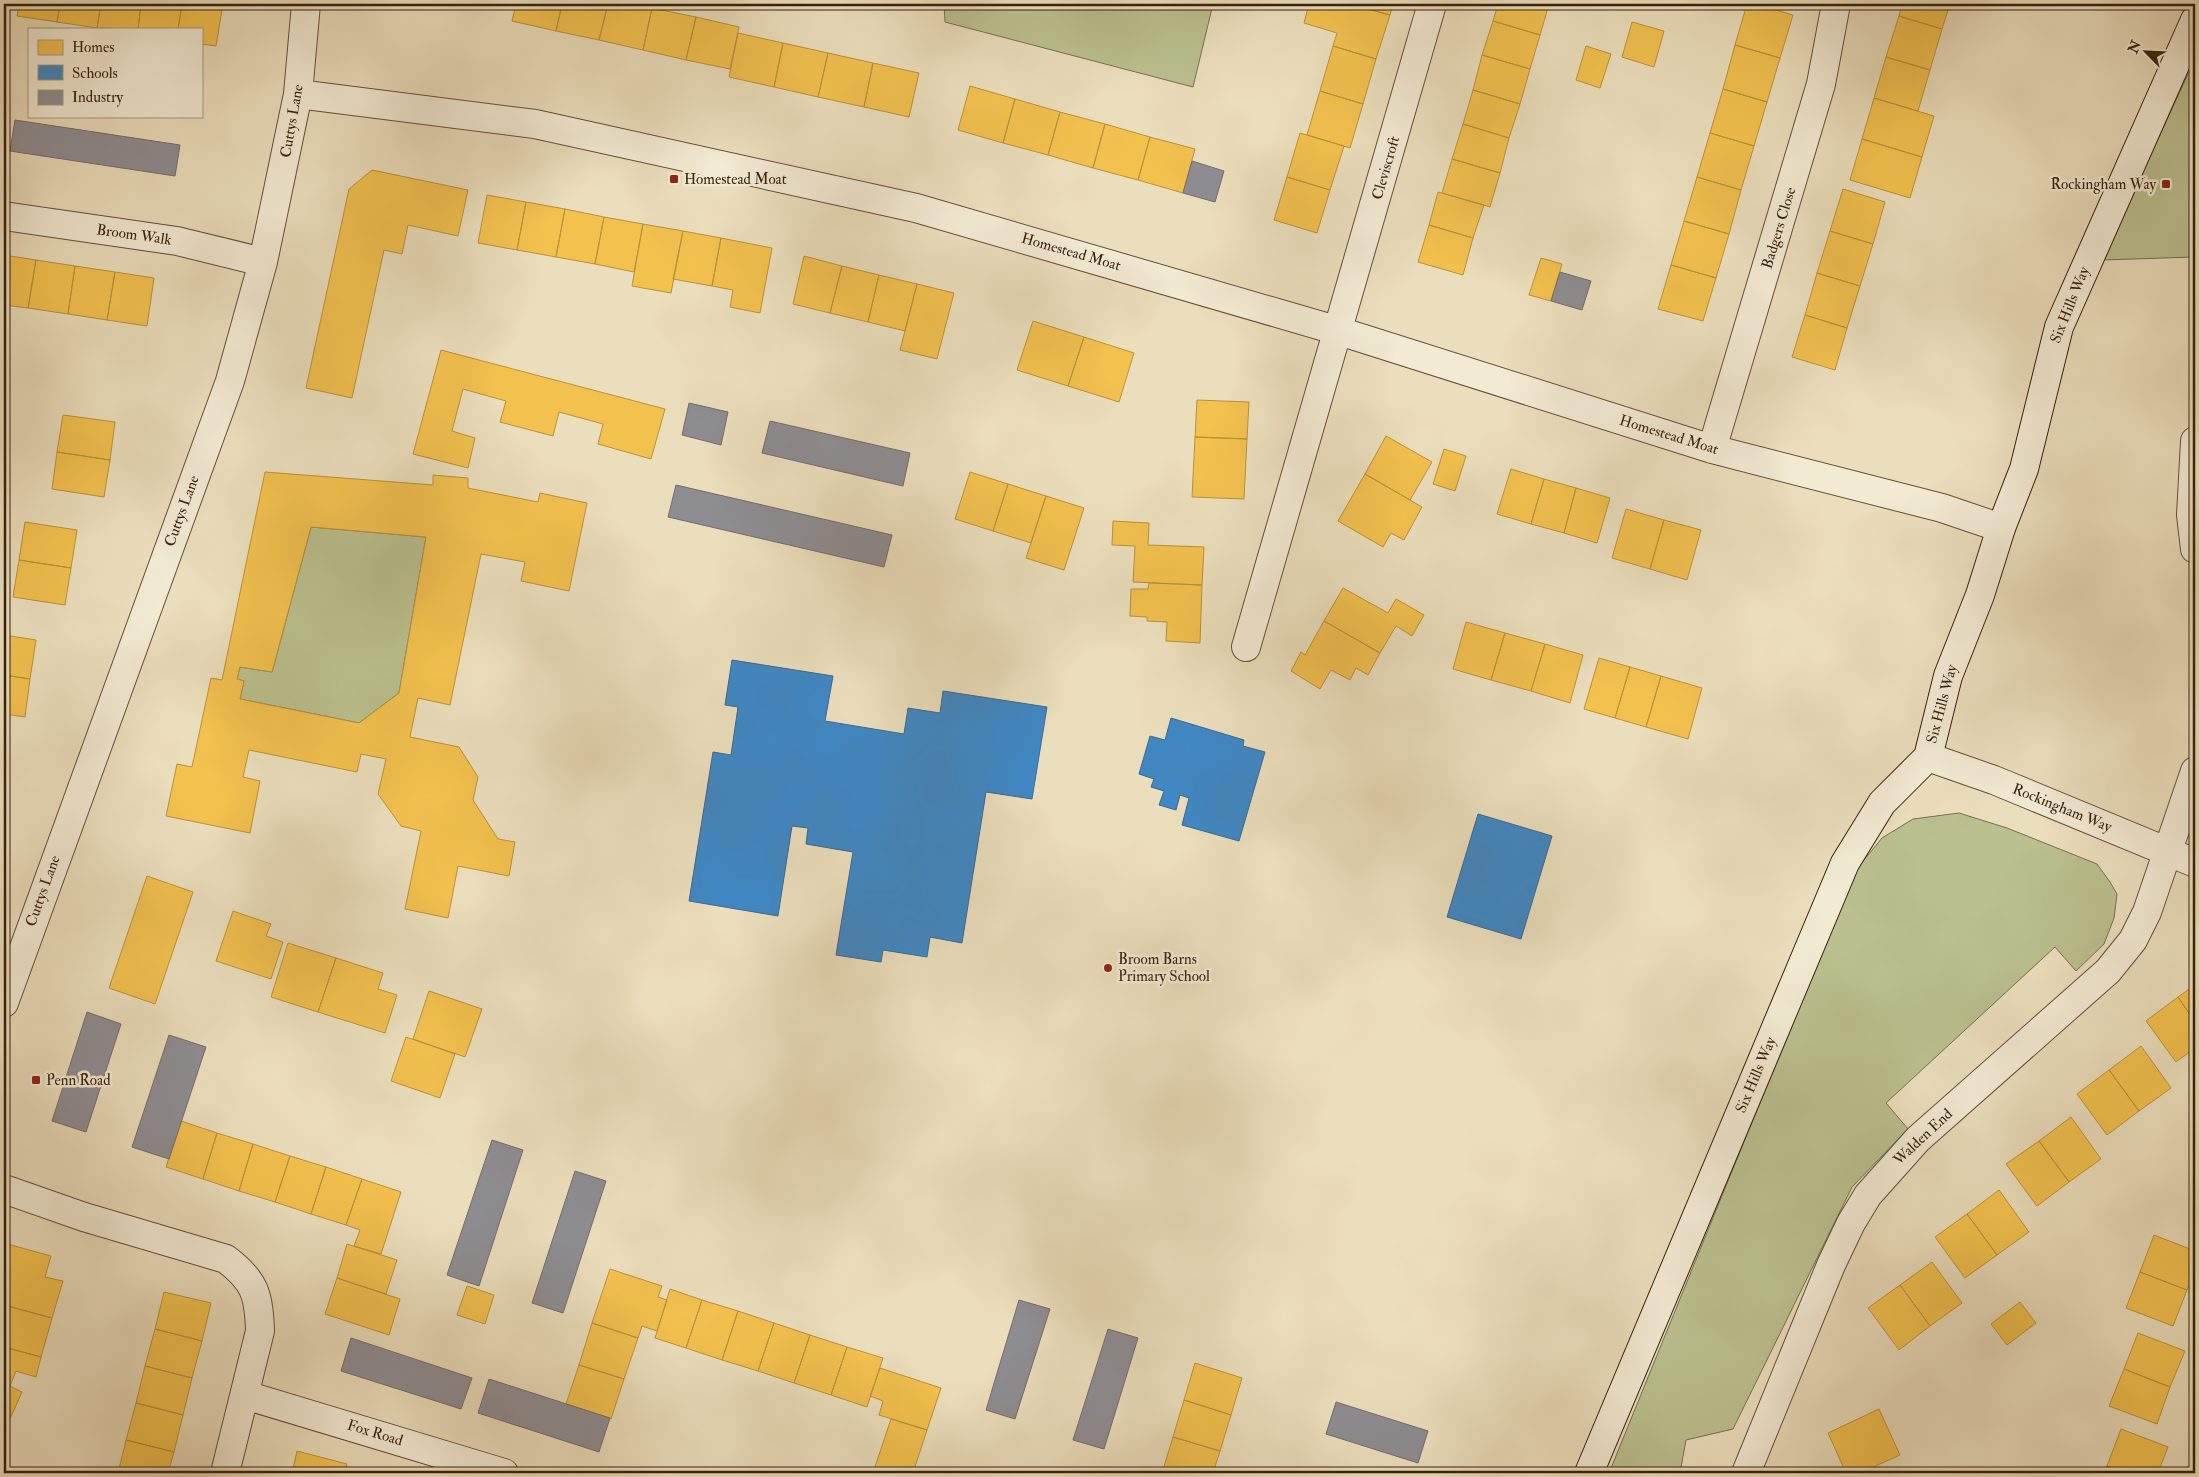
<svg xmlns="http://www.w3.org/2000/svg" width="2199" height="1477" font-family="'IM FELL Double Pica',serif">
	<rect width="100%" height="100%" fill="#ebdebc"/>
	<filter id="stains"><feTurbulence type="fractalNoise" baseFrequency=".004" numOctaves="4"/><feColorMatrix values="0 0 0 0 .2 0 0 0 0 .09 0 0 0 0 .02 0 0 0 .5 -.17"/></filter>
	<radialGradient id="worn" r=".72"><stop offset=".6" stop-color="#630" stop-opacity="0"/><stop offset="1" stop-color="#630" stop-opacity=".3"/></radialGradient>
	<!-- green -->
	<path fill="#bac08e" stroke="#78704e" d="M 944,4 L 1213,4 L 1193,87 L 945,22 Z
		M 2195,59 L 2195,257 L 2102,260 Z
		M 311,527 L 426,537 L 399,693 L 359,723 L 240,699 L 244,681 L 237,679 L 240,667 L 272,672 Z
		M 1959,813 L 2007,828 L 2097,864 L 2110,882 L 2117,894 L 2114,918 L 2104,944 L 2076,971 L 2055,947 L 1886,1103 L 1908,1129 L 1852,1187 L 1733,1429 L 1686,1440 L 1680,1473 L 1609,1473 L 1854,872 L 1882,838 L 1913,819 Z"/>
	<!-- homes -->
	<path fill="#f2c14e" stroke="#ba913a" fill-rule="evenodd" d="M 19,4 L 60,4 L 57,22 L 17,16 Z
		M 60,4 L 101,4 L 97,28 L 57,22 Z
		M 101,4 L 141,4 L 138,29 L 97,28 Z
		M 141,4 L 182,4 L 178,29 L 138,29 Z
		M 182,4 L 223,4 L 216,46 L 201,44 L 201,29 L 178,29 Z
		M 516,4 L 562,4 L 556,31 L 512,21 Z
		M 562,4 L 608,4 L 599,40 L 556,31 Z
		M 608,4 L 635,4 L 652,8 L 643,50 L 599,40 Z
		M 1309,4 L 1350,4 L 1390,15 L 1376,59 L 1333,46 L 1337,33 L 1304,23 Z
		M 1350,4 L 1393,4 L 1390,15 Z
		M 1498,4 L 1549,4 L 1540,35 L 1493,21 Z
		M 1747,4 L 1756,4 L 1793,15 L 1780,58 L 1735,45 Z
		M 1902,4 L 1950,4 L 1942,29 L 1899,16 Z
		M 652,8 L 696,17 L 686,60 L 643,50 Z
		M 1899,16 L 1942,29 L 1930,70 L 1886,57 Z
		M 696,17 L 739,27 L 730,69 L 686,60 Z
		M 1493,21 L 1540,35 L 1530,69 L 1482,55 Z
		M 1632,22 L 1664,31 L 1654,67 L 1622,57 Z
		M 738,33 L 783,43 L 774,87 L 729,77 Z
		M 783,43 L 828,53 L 818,97 L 774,87 Z
		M 1735,45 L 1780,58 L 1767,102 L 1723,89 Z
		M 1333,46 L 1376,59 L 1363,104 L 1320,91 Z
		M 1586,46 L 1611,54 L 1600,88 L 1576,80 Z
		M 828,53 L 873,63 L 864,107 L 818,97 Z
		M 1482,55 L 1530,69 L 1520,104 L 1473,90 Z
		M 1886,57 L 1930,70 L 1918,111 L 1874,98 Z
		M 873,63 L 919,73 L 909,117 L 864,107 Z
		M 970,86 L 1015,99 L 1003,143 L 958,130 Z
		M 1723,89 L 1767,102 L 1754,146 L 1710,133 Z
		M 1473,90 L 1520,104 L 1509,138 L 1463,124 Z
		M 1320,91 L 1363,104 L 1350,148 L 1307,135 Z
		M 1874,98 L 1934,116 L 1922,157 L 1862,139 Z
		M 1015,99 L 1060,112 L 1048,155 L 1003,143 Z
		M 1060,112 L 1105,124 L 1093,168 L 1048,155 Z
		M 1105,124 L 1150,137 L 1138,180 L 1093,168 Z
		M 1463,124 L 1509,138 L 1500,173 L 1452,159 Z
		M 1300,133 L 1344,146 L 1330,190 L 1287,177 Z
		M 1710,133 L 1754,146 L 1741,190 L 1697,177 Z
		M 1150,137 L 1195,149 L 1183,193 L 1138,180 Z
		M 1862,139 L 1922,157 L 1910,198 L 1850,180 Z
		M 1452,159 L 1500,173 L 1490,207 L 1442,193 Z
		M 372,170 L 468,190 L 458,236 L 408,225 L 402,254 L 384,250 L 352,398 L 306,388 L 349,189 Z
		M 1287,177 L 1330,190 L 1317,233 L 1274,220 Z
		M 1697,177 L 1741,190 L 1729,234 L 1684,221 Z
		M 1843,189 L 1885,202 L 1873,244 L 1830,231 Z
		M 1438,192 L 1484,205 L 1473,238 L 1429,225 Z
		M 487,195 L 526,202 L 517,250 L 478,243 Z
		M 526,202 L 565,209 L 556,257 L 517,250 Z
		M 565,209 L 604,217 L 595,264 L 556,257 Z
		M 604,217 L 643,224 L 634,272 L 595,264 Z
		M 1684,221 L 1729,234 L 1716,278 L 1671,265 Z
		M 643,224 L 683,231 L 671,293 L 632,286 Z
		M 1429,225 L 1473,238 L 1463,275 L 1418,262 Z
		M 683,231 L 721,238 L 712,286 L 673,279 Z
		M 1830,231 L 1873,244 L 1860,286 L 1817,273 Z
		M 721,238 L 772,248 L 760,313 L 730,307 L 733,290 L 712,286 Z
		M 4,255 L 36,260 L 28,308 L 4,305 Z
		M 804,256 L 842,266 L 830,313 L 793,304 Z
		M 1541,258 L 1562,264 L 1551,301 L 1529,295 Z
		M 36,260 L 75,266 L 68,314 L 28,308 Z
		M 1671,265 L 1716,278 L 1703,321 L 1658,309 Z
		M 75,266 L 115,272 L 107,320 L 68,314 Z
		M 842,266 L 879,275 L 868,322 L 830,313 Z
		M 115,272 L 154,278 L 147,326 L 107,320 Z
		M 1817,273 L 1860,286 L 1847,328 L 1805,315 Z
		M 879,275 L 917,284 L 905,331 L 868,322 Z
		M 917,284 L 954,293 L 937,359 L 900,350 Z
		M 1805,315 L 1847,328 L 1835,370 L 1792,357 Z
		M 1033,321 L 1084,337 L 1068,386 L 1017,370 Z
		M 1084,337 L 1134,353 L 1119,402 L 1068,386 Z
		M 441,350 L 665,409 L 651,459 L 598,444 L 603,424 L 559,412 L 553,436 L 500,422 L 506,401 L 463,389 L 452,431 L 475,438 L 468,468 L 413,454 Z
		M 1197,400 L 1249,402 L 1247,439 L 1195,437 Z
		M 63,415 L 115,422 L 110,460 L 57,452 Z
		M 1386,436 L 1432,462 L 1410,500 L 1365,474 Z
		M 1195,437 L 1247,439 L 1244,499 L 1192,497 Z
		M 1444,449 L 1466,456 L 1455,491 L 1433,484 Z
		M 57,452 L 110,460 L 104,497 L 52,489 Z
		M 1511,469 L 1544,479 L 1531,524 L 1497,514 Z
		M 265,472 L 433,485 L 433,475 L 468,478 L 468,488 L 538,502 L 540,493 L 587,503 L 569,591 L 521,581 L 525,562 L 481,554 L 450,705 L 418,698 L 410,737 L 459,747 L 478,777 L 473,800 L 498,839 L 515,842 L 509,876 L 458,866 L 448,918 L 405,909 L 421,831 L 401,826 L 378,794 L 386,759 L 361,754 L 357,772 L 249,750 L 243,777 L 260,781 L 250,833 L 166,816 L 177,764 L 192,767 L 211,678 L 222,680 ZM 311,527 L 426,537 L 399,693 L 359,723 L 240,699 L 244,681 L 237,679 L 240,667 L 272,672 Z
		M 970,472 L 1008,484 L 993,531 L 955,519 Z
		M 1365,474 L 1422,507 L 1404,540 L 1391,533 L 1383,547 L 1338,521 Z
		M 1544,479 L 1576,488 L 1564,533 L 1531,524 Z
		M 1008,484 L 1046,496 L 1031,543 L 993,531 Z
		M 1576,488 L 1610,498 L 1597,543 L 1564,533 Z
		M 1046,496 L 1084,508 L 1064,570 L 1026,558 Z
		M 1626,509 L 1664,520 L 1650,569 L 1612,558 Z
		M 1664,520 L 1701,530 L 1687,580 L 1650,569 Z
		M 1113,521 L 1149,523 L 1148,545 L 1204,547 L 1202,585 L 1133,582 L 1135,546 L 1112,545 Z
		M 25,522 L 77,530 L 71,568 L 19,560 Z
		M 19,560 L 71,568 L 65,605 L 13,597 Z
		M 1149,583 L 1202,585 L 1200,643 L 1166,641 L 1167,622 L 1147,621 L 1147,617 L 1130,616 L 1131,589 L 1148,589 Z
		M 1343,588 L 1388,613 L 1396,599 L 1424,615 L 1412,636 L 1396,626 L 1380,653 L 1324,621 Z
		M 1324,621 L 1380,653 L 1368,675 L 1356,668 L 1350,680 L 1331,670 L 1320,689 L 1291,671 L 1301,652 L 1305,655 Z
		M 1466,622 L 1505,633 L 1491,680 L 1453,669 Z
		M 1505,633 L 1545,644 L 1531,691 L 1491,680 Z
		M 4,635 L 36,640 L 30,679 L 4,675 Z
		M 1545,644 L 1583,655 L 1570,703 L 1531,691 Z
		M 1599,658 L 1630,667 L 1615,718 L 1584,709 Z
		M 1630,667 L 1661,676 L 1646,727 L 1615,718 Z
		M 4,675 L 30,679 L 25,717 L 4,714 Z
		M 1661,676 L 1702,688 L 1688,739 L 1646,727 Z
		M 147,876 L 193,892 L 155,1004 L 109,988 Z
		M 233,911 L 271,924 L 266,936 L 283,942 L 271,979 L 216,961 Z
		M 288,943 L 336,958 L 318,1012 L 271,997 Z
		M 336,958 L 383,973 L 378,989 L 397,995 L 385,1033 L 318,1012 Z
		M 2195,985 L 2195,1022 L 2178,997 Z
		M 429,991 L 482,1009 L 465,1057 L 413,1039 Z
		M 2178,997 L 2195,1022 L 2195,1048 L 2176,1062 L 2146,1021 Z
		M 406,1037 L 455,1054 L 440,1098 L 391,1081 Z
		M 2141,1046 L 2171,1088 L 2139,1111 L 2109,1070 Z
		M 2109,1070 L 2139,1111 L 2107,1135 L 2077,1094 Z
		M 2071,1117 L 2101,1159 L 2069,1182 L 2039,1141 Z
		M 181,1121 L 217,1133 L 203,1179 L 166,1167 Z
		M 217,1133 L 253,1144 L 239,1191 L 203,1179 Z
		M 2039,1141 L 2069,1182 L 2037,1206 L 2006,1164 Z
		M 253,1144 L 290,1156 L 275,1202 L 239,1191 Z
		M 290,1156 L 326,1167 L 311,1214 L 275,1202 Z
		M 326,1167 L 362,1179 L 346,1225 L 311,1214 Z
		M 362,1179 L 401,1192 L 381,1254 L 354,1246 L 360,1230 L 346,1225 Z
		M 1999,1190 L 2029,1232 L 1997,1255 L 1967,1214 Z
		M 1967,1214 L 1997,1255 L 1965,1278 L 1935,1237 Z
		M 2154,1235 L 2195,1251 L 2195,1269 L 2187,1290 L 2140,1272 Z
		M 4,1243 L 51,1256 L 45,1277 L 63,1281 L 52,1318 L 4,1305 Z
		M 347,1244 L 397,1260 L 386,1294 L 337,1278 Z
		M 1932,1262 L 1962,1303 L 1930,1326 L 1900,1285 Z
		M 610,1269 L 662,1286 L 658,1297 L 667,1300 L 657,1331 L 642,1326 L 638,1338 L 592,1323 Z
		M 2140,1272 L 2187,1290 L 2173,1326 L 2126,1308 Z
		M 337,1278 L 400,1299 L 389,1335 L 325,1314 Z
		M 1900,1285 L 1930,1326 L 1899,1350 L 1868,1308 Z
		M 467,1286 L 494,1295 L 485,1324 L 457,1315 Z
		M 670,1289 L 702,1300 L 686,1348 L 655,1338 Z
		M 164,1292 L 211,1303 L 202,1341 L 155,1329 Z
		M 702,1300 L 738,1311 L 722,1360 L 686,1348 Z
		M 2020,1302 L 2036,1323 L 2007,1345 L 1991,1324 Z
		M 4,1305 L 52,1318 L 41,1357 L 4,1347 Z
		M 738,1311 L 774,1323 L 758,1371 L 722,1360 Z
		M 592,1323 L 638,1338 L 624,1379 L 579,1365 Z
		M 774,1323 L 810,1335 L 794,1383 L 758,1371 Z
		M 155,1329 L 202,1341 L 192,1378 L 145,1366 Z
		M 2138,1333 L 2185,1351 L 2170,1387 L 2124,1369 Z
		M 810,1335 L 847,1347 L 831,1395 L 794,1383 Z
		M 4,1347 L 41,1357 L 36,1377 L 16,1371 L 10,1386 L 22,1392 L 4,1432 Z
		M 847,1347 L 883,1358 L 867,1407 L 831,1395 Z
		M 1195,1363 L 1242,1378 L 1231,1415 L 1184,1400 Z
		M 579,1365 L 624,1379 L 611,1419 L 566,1404 Z
		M 145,1366 L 192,1378 L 183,1415 L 136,1403 Z
		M 880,1368 L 941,1388 L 927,1430 L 879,1415 L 883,1401 L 870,1396 Z
		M 2124,1369 L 2170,1387 L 2157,1424 L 2109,1406 Z
		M 1184,1400 L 1231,1415 L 1220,1451 L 1173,1437 Z
		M 136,1403 L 183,1415 L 174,1452 L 126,1440 Z
		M 1879,1409 L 1900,1455 L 1860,1473 L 1846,1473 L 1828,1433 Z
		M 891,1419 L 927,1430 L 913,1473 L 873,1473 Z
		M 2121,1429 L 2168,1447 L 2158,1473 L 2126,1473 L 2107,1466 Z
		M 1173,1437 L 1220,1451 L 1213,1473 L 1162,1473 Z
		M 126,1440 L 174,1452 L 168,1473 L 118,1473 Z
		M 297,1451 L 347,1464 L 345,1473 L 292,1473 Z
		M 2107,1466 L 2126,1473 L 2104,1473 Z
		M 1142,1467 L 1162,1473 L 1163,1473 L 1140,1473 Z"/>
	<!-- schools -->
	<path fill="#3f88c5" stroke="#3d698e" d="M 732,660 L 833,676 L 825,721 L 904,734 L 908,708 L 940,713 L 943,691 L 1047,707 L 1032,799 L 986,792 L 962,943 L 930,937 L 927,957 L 883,950 L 881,962 L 836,955 L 853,852 L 806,844 L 808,828 L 792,826 L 778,916 L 689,901 L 713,752 L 731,755 L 738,707 L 725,705 Z
		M 1171,718 L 1244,740 L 1243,746 L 1265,752 L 1239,841 L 1182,825 L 1189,798 L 1180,795 L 1176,810 L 1159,805 L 1164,791 L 1151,787 L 1154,779 L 1139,774 L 1150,736 L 1165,740 Z
		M 1478,814 L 1552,836 L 1521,939 L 1447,917 Z"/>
	<!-- industry -->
	<path fill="#8d8d92" stroke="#736d6a" d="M 15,120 L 180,145 L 175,176 L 10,151 Z
		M 1192,161 L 1224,171 L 1215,202 L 1183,193 Z
		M 1560,272 L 1591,281 L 1582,310 L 1551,301 Z
		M 689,403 L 728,412 L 721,445 L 682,435 Z
		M 770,421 L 910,453 L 903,486 L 762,453 Z
		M 676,485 L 892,535 L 884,567 L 668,517 Z
		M 87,1012 L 121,1024 L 86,1132 L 52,1121 Z
		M 169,1035 L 206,1047 L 169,1159 L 132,1147 Z
		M 492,1140 L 523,1150 L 479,1286 L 447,1275 Z
		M 575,1171 L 606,1181 L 563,1313 L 532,1303 Z
		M 1019,1300 L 1050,1309 L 1015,1419 L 986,1410 Z
		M 1108,1329 L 1138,1338 L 1104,1449 L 1073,1440 Z
		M 351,1338 L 472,1378 L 461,1409 L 341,1371 Z
		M 489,1379 L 610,1418 L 599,1452 L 478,1413 Z
		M 1336,1402 L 1428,1431 L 1418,1463 L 1326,1434 Z"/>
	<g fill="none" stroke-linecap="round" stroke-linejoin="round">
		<defs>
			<path id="street" d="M 298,94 L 535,124 L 916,208 L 1339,331 L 1712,449 L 1942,508 L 2001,528
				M 4,216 L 177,241 L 263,262
				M 2195,441 L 2191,515 L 2195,549
				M 1712,449 L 1821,84 L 1836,4
				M 1246,647 L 1432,4
				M 1928,757 L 1994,780 L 2195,863
				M 4,1003 L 230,381 L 263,262 L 298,94 L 306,4
				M 4,1189 L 84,1217 L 226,1259 C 255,1281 259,1295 260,1331 L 225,1473
				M 245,1395 L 504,1473
				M 1746,1473 L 1831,1265 L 1851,1223 L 1868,1195 L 1918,1139 L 2108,971 L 2133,940 L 2147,912 L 2195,771"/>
			<path id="secondary" d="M 1589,1473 L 1845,863 L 1882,803 L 1928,757 L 1948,676 L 1980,595 L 2001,528 L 2024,469 L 2059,327 L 2195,20"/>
		</defs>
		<!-- street casing -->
		<use href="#street" stroke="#645039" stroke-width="30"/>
		<!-- secondary casing -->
		<use href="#secondary" stroke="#37210d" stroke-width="30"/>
		<!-- street -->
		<use href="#street" stroke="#f2ead3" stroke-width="28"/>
		<!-- secondary -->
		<use href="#secondary" stroke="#f2ead3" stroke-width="28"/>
	</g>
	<!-- markers -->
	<g fill="#8f2418" stroke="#f2ead3" stroke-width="2">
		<rect x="669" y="174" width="10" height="10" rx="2.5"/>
		<rect x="2161" y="179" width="10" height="10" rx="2.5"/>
		<circle cx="1108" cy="968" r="5"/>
		<rect x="31" y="1075" width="10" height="10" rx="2.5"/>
	</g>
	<g text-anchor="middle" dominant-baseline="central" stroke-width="5" stroke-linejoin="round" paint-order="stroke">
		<!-- street labels -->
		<g font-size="15" fill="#37210d" stroke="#f2ead3">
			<text transform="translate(292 121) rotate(-80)">Cuttys Lane</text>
			<text transform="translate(1386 168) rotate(-74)">Cleviscroft</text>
			<text transform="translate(1779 228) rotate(-73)">Badgers Close</text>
			<text transform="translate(134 235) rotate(8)">Broom Walk</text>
			<text transform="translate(1071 252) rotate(16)">Homestead Moat</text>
			<text transform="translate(2070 305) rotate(-68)">Six Hills Way</text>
			<text transform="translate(1669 435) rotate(17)">Homestead Moat</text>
			<text transform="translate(182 511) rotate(-70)">Cuttys Lane</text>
			<text transform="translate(1942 704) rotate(-75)">Six Hills Way</text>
			<text transform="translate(2062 808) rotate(22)">Rockingham Way</text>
			<text transform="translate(43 891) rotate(-70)">Cuttys Lane</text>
			<text transform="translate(1756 1075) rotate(-67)">Six Hills Way</text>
			<text transform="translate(1923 1137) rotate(-43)">Walden End</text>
			<text transform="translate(375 1433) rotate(17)">Fox Road</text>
		</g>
		<!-- poi labels -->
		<g font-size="15" fill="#37210d" stroke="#f2ead3" text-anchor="start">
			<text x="684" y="179">Homestead Moat</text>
			<text x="2156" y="184" text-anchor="end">Rockingham Way</text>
			<text x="1118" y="959">Broom Barns<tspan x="1118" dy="17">Primary School</tspan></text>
			<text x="46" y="1080">Penn Road</text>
		</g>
	</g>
	<!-- margin -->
	<rect width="2199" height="1477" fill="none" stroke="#ebdebc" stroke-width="20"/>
	<rect x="5" y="5" width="2189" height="1467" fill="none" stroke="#37210d" stroke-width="2.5"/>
	<rect x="10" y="10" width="2179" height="1457" fill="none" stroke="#37210d"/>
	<!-- legend -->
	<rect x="28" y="28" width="175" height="90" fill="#f2ead3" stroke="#a79a84"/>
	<rect x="38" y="40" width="25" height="15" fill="#f2c14e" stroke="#a79a84"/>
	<text x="72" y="52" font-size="15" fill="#37210d">Homes</text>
	<rect x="38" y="65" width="25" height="15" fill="#3f88c5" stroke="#a79a84"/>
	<text x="72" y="78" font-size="15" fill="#37210d">Schools</text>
	<rect x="38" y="90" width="25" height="15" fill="#8d8d92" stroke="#a79a84"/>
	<text x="72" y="102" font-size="15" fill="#37210d">Industry</text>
	<!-- north arrow -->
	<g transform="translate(2146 52) rotate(294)" stroke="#f2ead3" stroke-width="4" paint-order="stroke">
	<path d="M0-4L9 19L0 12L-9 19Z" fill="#37210d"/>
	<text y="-8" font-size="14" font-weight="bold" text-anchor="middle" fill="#37210d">N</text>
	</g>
	<rect width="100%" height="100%" filter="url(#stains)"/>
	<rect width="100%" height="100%" fill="url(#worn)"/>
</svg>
